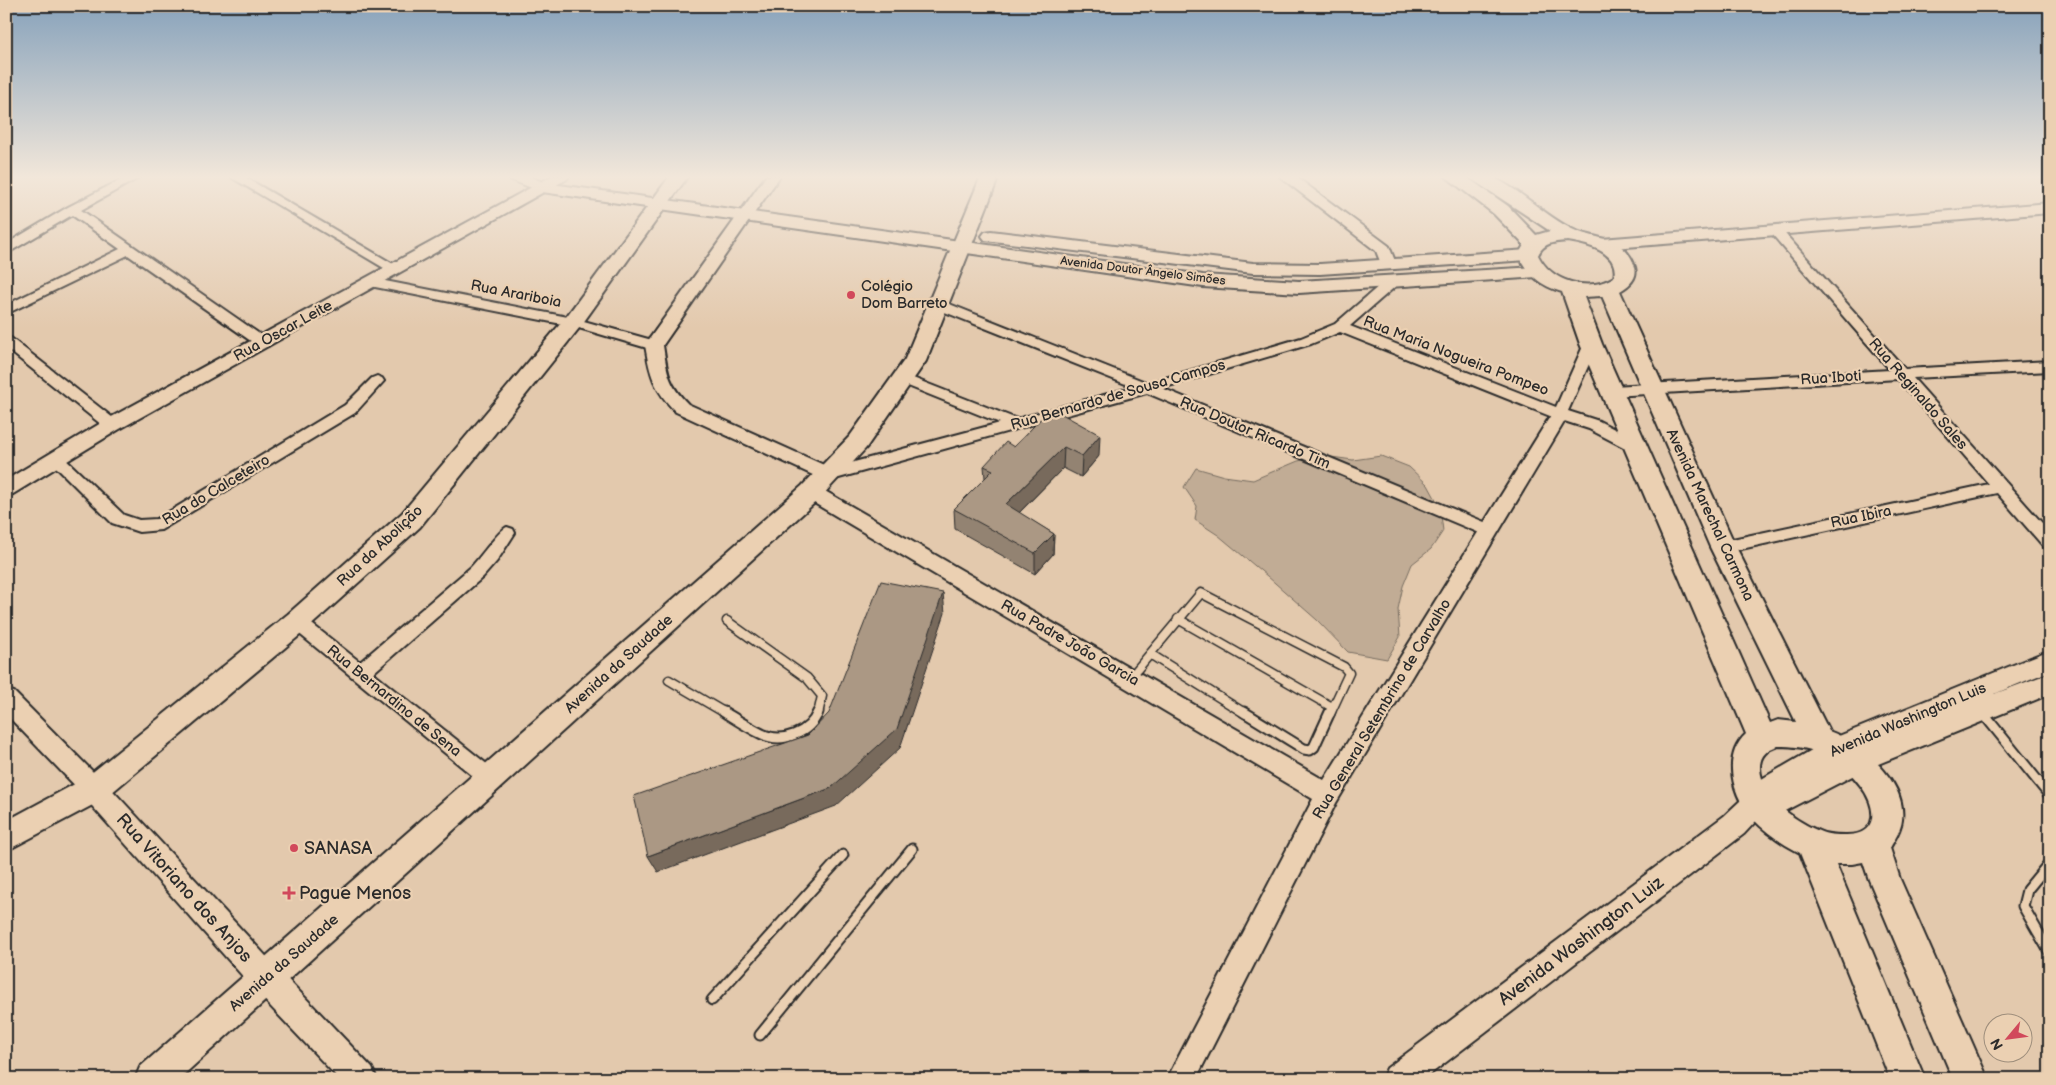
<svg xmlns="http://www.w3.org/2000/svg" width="2056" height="1085" font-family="'Balsamiq Sans',sans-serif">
	<rect width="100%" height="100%" fill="#e3c9ad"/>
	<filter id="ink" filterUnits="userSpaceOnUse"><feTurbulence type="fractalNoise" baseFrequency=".02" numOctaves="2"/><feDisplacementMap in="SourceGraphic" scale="10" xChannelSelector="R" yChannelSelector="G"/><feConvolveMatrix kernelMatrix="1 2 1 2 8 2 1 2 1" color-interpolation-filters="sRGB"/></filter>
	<g filter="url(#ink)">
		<!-- green -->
		<path fill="#c1ac95" stroke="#766c60" d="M 1324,456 L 1353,460 L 1381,456 L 1409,467 L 1428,485 L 1440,507 L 1443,531 L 1431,549 L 1412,564 L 1403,586 L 1398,609 L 1400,637 L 1387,659 L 1348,652 L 1317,620 L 1267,576 L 1218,535 L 1195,520 L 1197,506 L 1184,487 L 1196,468 L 1224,476 L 1253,480 L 1298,461 Z"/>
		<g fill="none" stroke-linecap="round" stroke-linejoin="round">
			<defs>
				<path id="service-far1" d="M 1178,619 L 1332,707
					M 727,621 L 807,678 L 822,696 L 818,714
					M 1150,654 L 1246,714
					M 1150,654 L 1201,593 L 1344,667 L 1349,673 L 1330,714
					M 1130,678 L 1150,654
					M 669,680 L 727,714
					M 1982,712 L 1983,714"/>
				<path id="service" d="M 724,712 C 737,720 749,728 762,734 C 782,744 810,733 818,712
					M 1244,712 L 1304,749 L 1310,750 L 1314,747 L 1330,712
					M 1982,712 L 2050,796
					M 2050,862 L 2027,890 L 2023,906 L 2050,953
					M 712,1000 L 843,855
					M 760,1035 L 912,849"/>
				<path id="minor" d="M 128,176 L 142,176 L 81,210 L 268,340 L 270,343 L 268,346 L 258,346 L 128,255 L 6,314 L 6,305 L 120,249 L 72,215 L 6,254 L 6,244 L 68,207 Z
					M 229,176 L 243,176 L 400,268 L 394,272 L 389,271 Z
					M 1775,226 L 1779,227 L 1905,369 L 2050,361 L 2050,371 L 1913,378 L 2050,532 L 2050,549 L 2044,547 L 1997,493 L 1723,553 L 1717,551 L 1715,547 L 1717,543 L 1723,541 L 1989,484 L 1898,379 L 1613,396 L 1608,394 L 1606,391 L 1608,388 L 1613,386 L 1890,370 L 1771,233 L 1769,230 Z
					M 370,278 L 573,318 L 659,342 L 661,345 L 659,348 L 654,350 L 572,326 L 365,285 L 363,282 L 365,279 Z
					M 1392,278 L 1399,282 L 1397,285 L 1350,326 L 1556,407 L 1584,344 L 1586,341 L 1596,341 L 1598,344 L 1568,411 L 1599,421 L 1643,444 L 1646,448 L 1643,452 L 1638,453 L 1633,452 L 1589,429 L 1555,418 L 1340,332 L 1311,344 L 1162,388 L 1494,526 L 1496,530 L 1494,534 L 1488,536 L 1482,534 L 1147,393 L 828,481 L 823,479 L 820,475 L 823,471 L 828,469 L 1000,423 L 898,382 L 896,379 L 898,376 L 908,376 L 1017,419 L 1133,387 L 932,307 L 930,304 L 932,301 L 942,301 L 1148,383 L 1301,338 L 1335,324 L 1387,279 Z
					M 6,337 L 11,338 L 117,421 L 119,425 L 117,429 L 112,430 L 107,429 L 6,348 Z
					M 377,376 L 382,378 L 384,381 L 355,413 L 161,530 L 139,532 L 112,523 L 49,460 L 52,456 L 57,455 L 62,456 L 124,515 L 139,520 L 157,519 L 345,405 L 372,378 Z
					M 507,527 L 513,529 L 515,533 L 497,561 L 483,577 L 373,673 L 498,773 L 501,779 L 498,785 L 491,788 L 484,785 L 291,627 L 288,622 L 291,617 L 297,615 L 303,617 L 360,662 L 471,567 C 479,559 500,529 507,527 Z"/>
				<path id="tertiary" d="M 552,176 L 569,176 L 567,179 L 118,430 L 13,494 L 6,496 L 6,480 L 106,420 Z
					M 766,176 L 780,176 L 663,345 C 667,372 668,384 688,404 L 835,470 L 837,475 L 835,480 L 828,482 L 676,412 C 654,390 650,375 645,345 Z
					M 1279,176 L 1295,176 L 1389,246 L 1397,266 L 1395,269 L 1383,269 L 1376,251 Z
					M 1560,408 L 1566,410 L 1569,414 L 1336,803 L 1196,1079 L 1167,1079 L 1313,799 L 804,497 L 801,492 L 804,487 L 811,485 L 818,487 L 1324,780 L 1554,410 Z
					M 6,690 L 14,692 L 102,781 L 106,789 L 102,797 L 94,800 L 86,797 L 6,714 Z"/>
				<path id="secondary" d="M 507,176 L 529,176 L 545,183 L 1203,275 L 1299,281 L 1538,267 L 1544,268 L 1547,272 L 1544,276 L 1538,277 L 1299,293 L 1203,287 L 542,192 L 509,179 Z
					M 2050,203 L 2050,213 L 1601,249 L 1595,248 L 1592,244 L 1595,240 L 1601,239 Z
					M 991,231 L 1253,263 L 1320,264 L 1528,250 L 1534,251 L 1537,255 L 1534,259 L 1528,260 L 1320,274 L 1253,273 L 985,240 L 982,236 L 985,232 Z
					M 2050,650 L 2050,671 L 1994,694 L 2050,673 L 2050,694 L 1866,769 L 1771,818 L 1761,821 L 1757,820 L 1744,834 L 1424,1079 L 1382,1079 L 1387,1068 L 1724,816 L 1740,801 L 1746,788 L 1829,740 Z
					M 94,777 L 103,780 L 277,968 L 372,1068 L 377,1079 L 339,1079 L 255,990 L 85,798 L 81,789 L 85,780 Z"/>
				<path id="primary" d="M 670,176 L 688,176 L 580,327 L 420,527 L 306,630 L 104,799 L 6,851 L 6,821 L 84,779 L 288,614 L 402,513 L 566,317 Z
					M 981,176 L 999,176 L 926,361 L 866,448 L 820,498 L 179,1079 L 135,1079 L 140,1067 L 751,531 L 802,486 L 850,436 L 905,359 Z
					M 1445,176 L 1465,176 L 1508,206 L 1536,235 L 1550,231 L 1473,180 L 1470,176 C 1476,176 1487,174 1492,177 C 1521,190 1544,215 1572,229 C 1594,240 1625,235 1635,267 C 1638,278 1629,286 1620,291 L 1736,547 L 1829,731 C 1861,743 1907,781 1902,820 C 1901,830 1895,839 1890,848 L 1900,879 L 1988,1079 L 1953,1079 L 1869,880 L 1863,862 L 1852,864 L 1836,864 L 1925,1079 L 1890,1079 L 1800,853 C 1783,844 1766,833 1753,819 C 1733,797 1721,757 1746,734 L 1580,344 L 1562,292 C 1541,286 1528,275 1518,255 L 1524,245 L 1494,214 ZM 1568,241 C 1587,244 1620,252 1614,277 C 1589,293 1551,282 1538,255 C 1544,242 1555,242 1568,241 ZM 1602,296 L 1710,547 L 1796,722 L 1778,720 L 1770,723 L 1602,344 L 1584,297 ZM 1778,746 C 1792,746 1806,747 1819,753 C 1835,760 1850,771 1860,785 C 1877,806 1880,836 1845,835 C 1836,835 1827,835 1819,831 C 1793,820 1761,797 1760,767 C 1760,755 1768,749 1778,746 Z"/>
			</defs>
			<!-- service-far1 casing -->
			<use href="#service-far1" stroke="#2b2b2b" stroke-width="11"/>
			<!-- service casing -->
			<use href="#service" stroke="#2b2b2b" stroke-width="13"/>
			<!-- minor casing -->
			<use href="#minor" stroke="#2b2b2b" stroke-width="4"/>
			<!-- tertiary casing -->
			<use href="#tertiary" stroke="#2b2b2b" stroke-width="4"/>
			<!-- secondary casing -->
			<use href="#secondary" stroke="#2b2b2b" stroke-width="4"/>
			<!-- primary casing -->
			<use href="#primary" stroke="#2b2b2b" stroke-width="4"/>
			<!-- service-far1 -->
			<use href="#service-far1" stroke="#ebd0b2" stroke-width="8"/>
			<!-- service -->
			<use href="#service" stroke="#ebd0b2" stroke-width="9"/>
			<!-- minor -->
			<use href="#minor" fill="#ebd0b2" fill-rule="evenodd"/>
			<!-- tertiary -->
			<use href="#tertiary" fill="#ebd0b2" fill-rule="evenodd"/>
			<!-- secondary -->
			<use href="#secondary" fill="#ebd0b2" fill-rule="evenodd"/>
			<!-- primary -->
			<use href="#primary" fill="#ebd0b2" fill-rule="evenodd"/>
		</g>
		<!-- wall -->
		<path fill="#938372" stroke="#2b2b2b" d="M 1051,408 L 1099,456 L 1081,477 L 1063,468 L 1019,513 L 1054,534 L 1053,554 L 1035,574 L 955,529 L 954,509 L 985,478 L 984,466 L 1014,447 Z"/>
		<!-- shaded-wall -->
		<path fill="#786a5c" stroke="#2b2b2b" d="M 1100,435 L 1099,456 L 1081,477 L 1082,456 Z
			M 1064,447 L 1063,468 L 1007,525 L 1006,504 Z
			M 1054,534 L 1053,554 L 1035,574 L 1035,553 Z
			M 943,593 L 945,613 L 900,748 L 836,806 L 658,872 L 648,856 L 831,788 Z"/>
		<!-- building -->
		<path fill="#ab9884" stroke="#2b2b2b" d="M 1051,408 L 1100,435 L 1082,456 L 1064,447 L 1006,504 L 1054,534 L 1035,553 L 954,509 L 993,470 L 984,466 L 1006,442 L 1014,447 Z
			M 881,581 L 943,593 L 897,729 L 831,788 L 648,856 L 634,796 L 808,735 L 829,713 Z"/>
	</g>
	<!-- sky -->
	<linearGradient id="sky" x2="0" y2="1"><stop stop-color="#87a2bb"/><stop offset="0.54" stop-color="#f2e7da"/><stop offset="1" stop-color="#f2e7da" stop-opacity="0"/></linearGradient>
	<rect width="2056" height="328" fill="url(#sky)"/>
	<!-- markers -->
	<g fill="#d1495b" stroke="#ebd0b2" stroke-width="2">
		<circle cx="851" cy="295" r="5"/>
		<circle cx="294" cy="848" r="5"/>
		<path d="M286.5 885.5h5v5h5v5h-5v5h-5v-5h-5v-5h5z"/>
	</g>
	<g text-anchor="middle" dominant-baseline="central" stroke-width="4.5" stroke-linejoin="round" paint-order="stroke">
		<!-- far-street labels -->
		<g font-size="12" fill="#2b2b2b" stroke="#ebd0b2">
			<text transform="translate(1143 271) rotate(7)">Avenida Doutor Ângelo Simões</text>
		</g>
		<!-- poi labels -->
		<g font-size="15" fill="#2b2b2b" stroke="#ebd0b2" text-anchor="start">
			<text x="861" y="286">Colégio<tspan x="861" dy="17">Dom Barreto</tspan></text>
		</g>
		<!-- street labels -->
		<g font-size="15" fill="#2b2b2b" stroke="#ebd0b2">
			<text transform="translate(516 294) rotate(11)">Rua Arariboia</text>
			<text transform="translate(283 331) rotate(-29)">Rua Oscar Leite</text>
			<text transform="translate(1456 356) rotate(21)">Rua Maria Nogueira Pompeo</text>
			<text transform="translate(1831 378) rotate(-4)">Rua Iboti</text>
			<text transform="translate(1918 394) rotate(49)">Rua Reginaldo Sales</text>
			<text transform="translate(1118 395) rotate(-16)">Rua Bernardo de Sousa Campos</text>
			<text transform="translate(1255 433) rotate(23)">Rua Doutor Ricardo Tim</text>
			<text transform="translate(216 490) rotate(-31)">Rua do Calceteiro</text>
			<text transform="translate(1710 515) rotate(65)">Avenida Marechal Carmona</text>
			<text transform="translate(1861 517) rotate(-12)">Rua Ibira</text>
			<text transform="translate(380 546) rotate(-43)">Rua da Abolição</text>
			<text transform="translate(1070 643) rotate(30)">Rua Padre João Garcia</text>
			<text transform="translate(619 664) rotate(-42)">Avenida da Saudade</text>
			<text transform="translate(394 701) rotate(39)">Rua Bernardino de Sena</text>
			<text transform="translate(1382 709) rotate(-59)">Rua General Setembrino de Carvalho</text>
			<text transform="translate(1908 720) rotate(-23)">Avenida Washington Luis</text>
			<text transform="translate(284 963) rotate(-41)">Avenida da Saudade</text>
		</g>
		<!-- near-poi labels -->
		<g font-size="18" fill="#2b2b2b" stroke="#ebd0b2" text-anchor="start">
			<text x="304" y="848">SANASA</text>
			<text x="299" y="893">Pague Menos</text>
		</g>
		<!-- near-street labels -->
		<g font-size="18" fill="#2b2b2b" stroke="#ebd0b2">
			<text transform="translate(184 888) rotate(48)">Rua Vitoriano dos Anjos</text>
			<text transform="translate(1581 941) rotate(-37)">Avenida Washington Luiz</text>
		</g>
	</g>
	<!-- margin -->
	<rect width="2056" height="1085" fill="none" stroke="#ebd0b2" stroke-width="25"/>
	<rect x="12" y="12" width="2031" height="1060" fill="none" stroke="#2b2b2b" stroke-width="2" filter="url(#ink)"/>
	<!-- north arrow -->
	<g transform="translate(2008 1038) rotate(241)"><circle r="24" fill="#ebd0b2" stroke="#9e8e7c"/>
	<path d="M0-4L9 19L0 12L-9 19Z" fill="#d1495b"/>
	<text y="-8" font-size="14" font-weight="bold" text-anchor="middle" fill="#2b2b2b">N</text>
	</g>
</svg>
